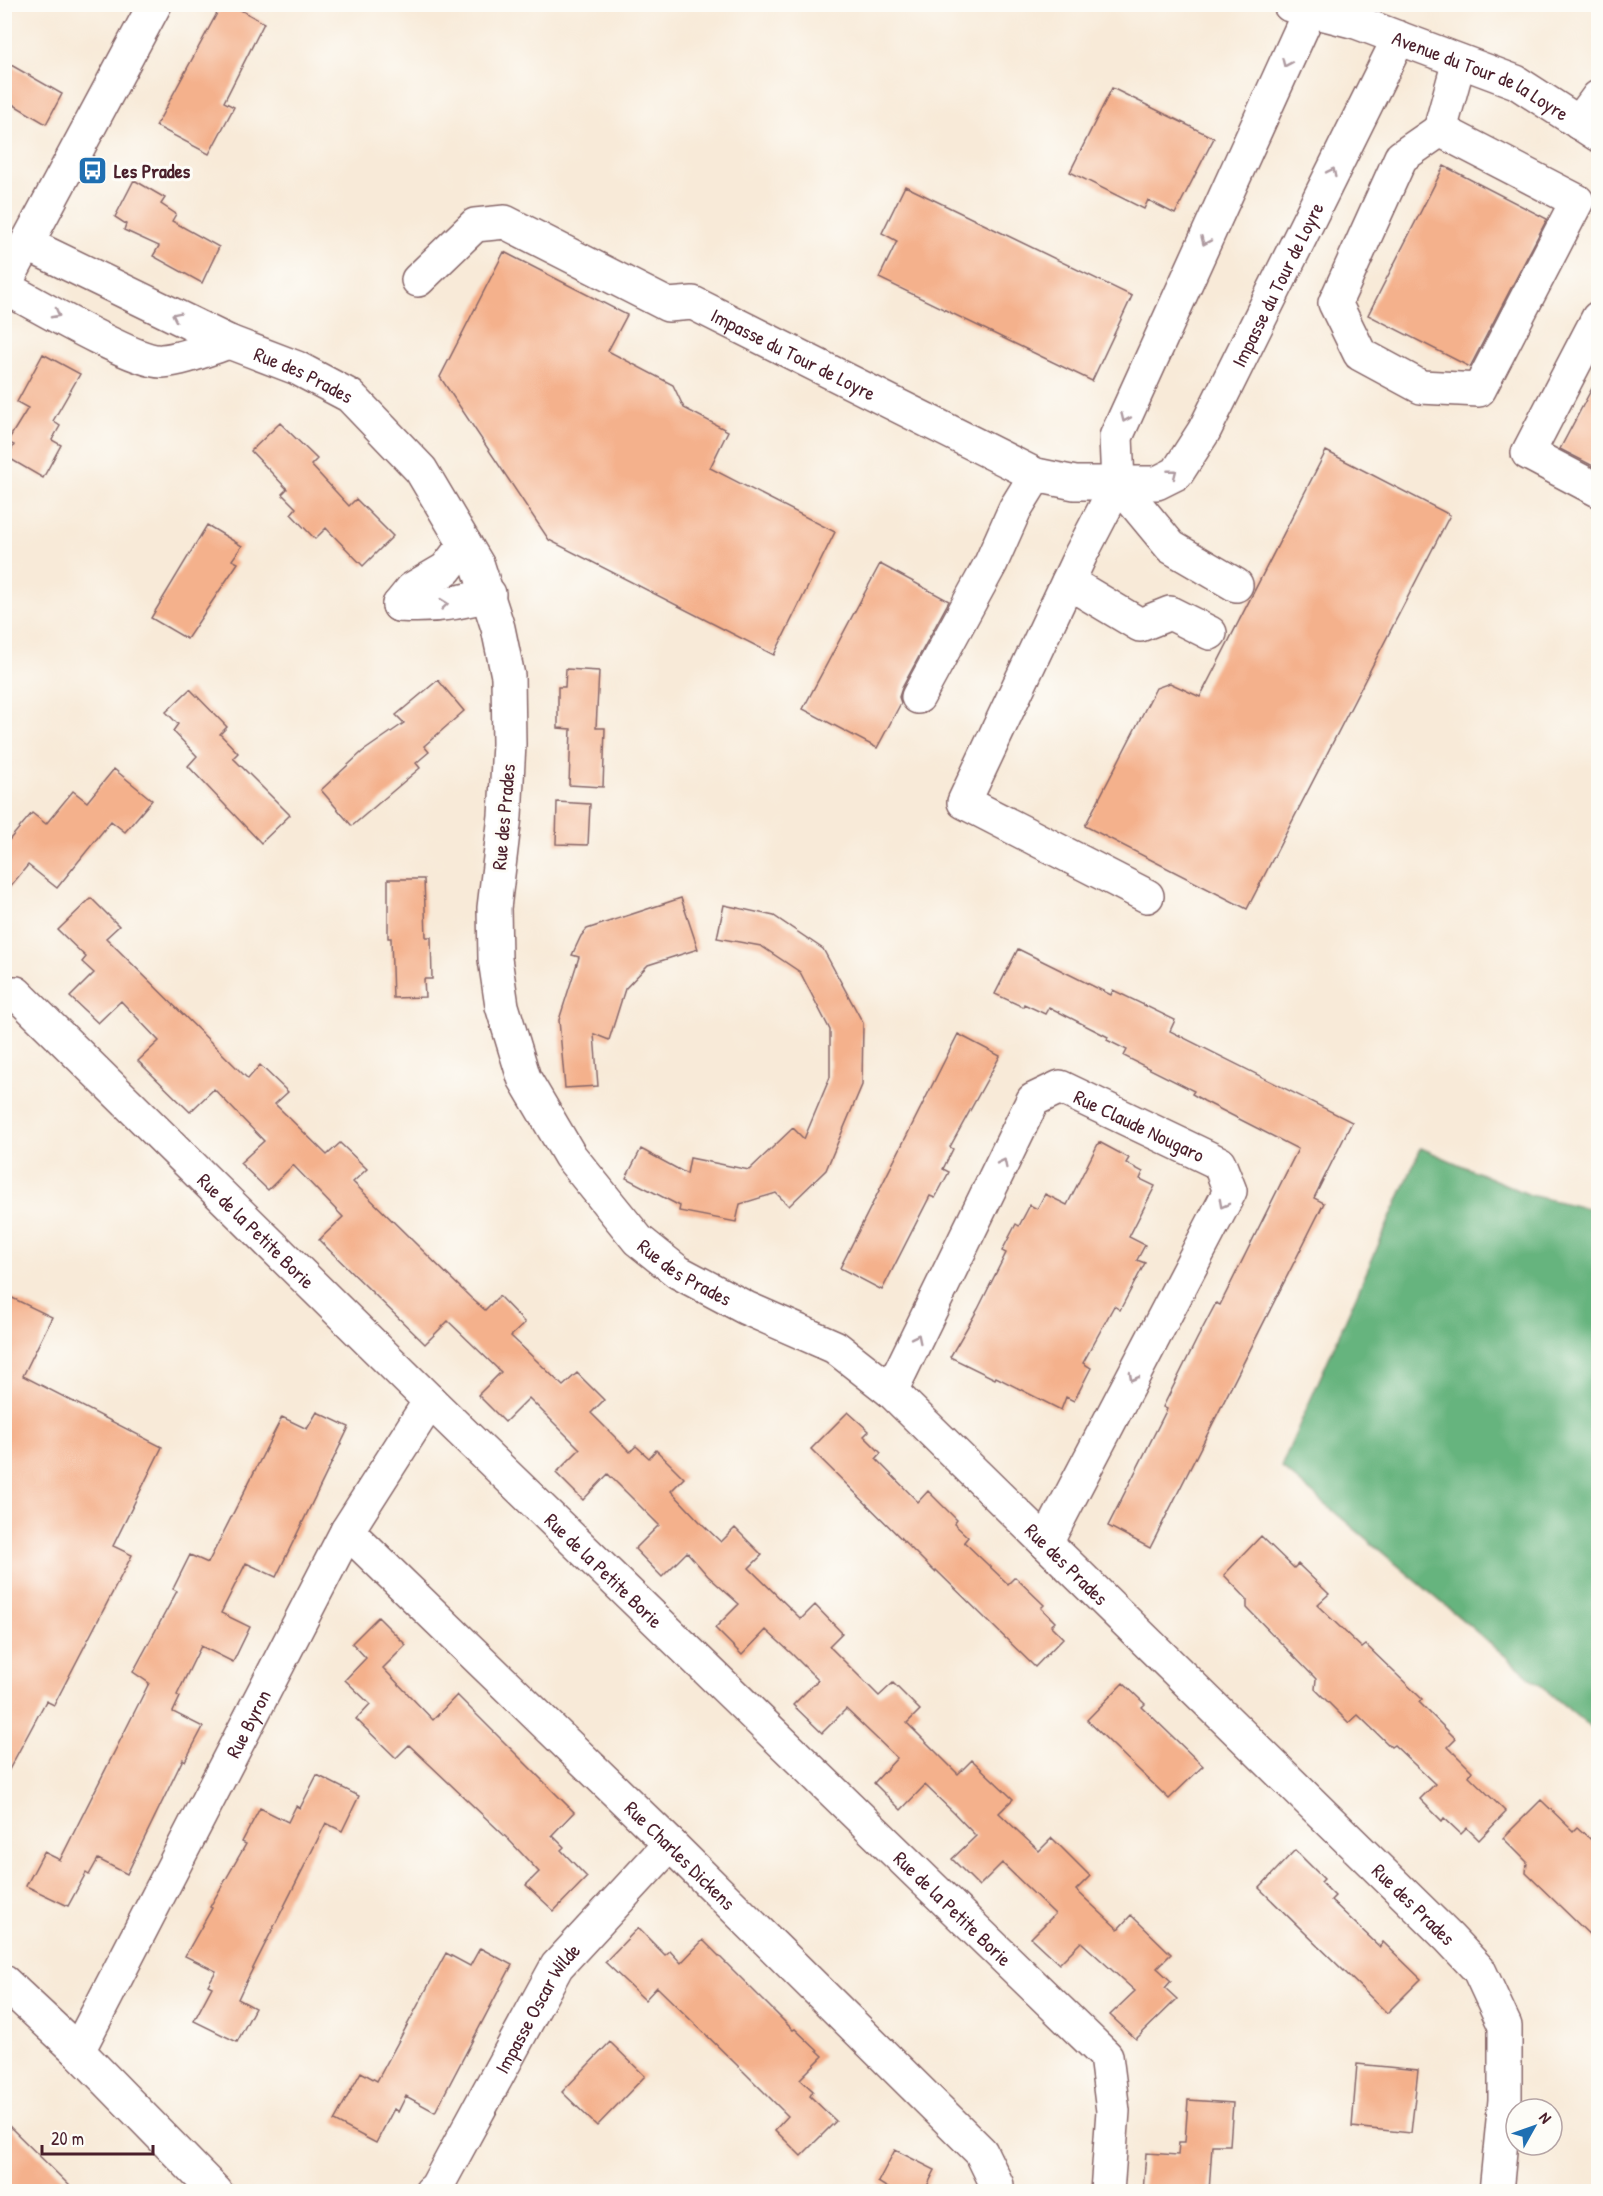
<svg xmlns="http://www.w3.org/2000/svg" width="1603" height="2196" font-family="'Patrick Hand',sans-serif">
	<rect width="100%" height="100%" fill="#fdfcf7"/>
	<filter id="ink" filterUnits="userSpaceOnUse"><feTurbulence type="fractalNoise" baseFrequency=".0167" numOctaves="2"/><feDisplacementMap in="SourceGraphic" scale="12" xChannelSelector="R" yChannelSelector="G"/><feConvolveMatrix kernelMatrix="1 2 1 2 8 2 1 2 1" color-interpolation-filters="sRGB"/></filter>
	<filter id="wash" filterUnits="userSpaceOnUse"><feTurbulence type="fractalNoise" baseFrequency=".008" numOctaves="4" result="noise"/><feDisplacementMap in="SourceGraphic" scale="24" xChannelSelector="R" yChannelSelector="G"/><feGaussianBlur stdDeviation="1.35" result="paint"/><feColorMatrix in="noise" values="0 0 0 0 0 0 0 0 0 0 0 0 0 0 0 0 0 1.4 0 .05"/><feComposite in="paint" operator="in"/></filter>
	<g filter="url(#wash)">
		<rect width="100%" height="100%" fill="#f8ead8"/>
		<!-- forest -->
		<path fill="#66b47e" stroke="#586a54" stroke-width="1.5" d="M 1421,1148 L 1530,1195 L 1598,1211 L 1598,1734 L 1281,1467 Z"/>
		<g id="blocks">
			<!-- building -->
			<path fill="#f4b18c" d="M 222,4 L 230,4 L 264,23 L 224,102 L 234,107 L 209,154 L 156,126 Z
				M 4,61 L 62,94 L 46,124 L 4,99 Z
				M 1112,88 L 1214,138 L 1175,214 L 1148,200 L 1144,209 L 1070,172 Z
				M 1444,166 L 1547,219 L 1470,367 L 1368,315 Z
				M 134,180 L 165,198 L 161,204 L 176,214 L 172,221 L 219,247 L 202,283 L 153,256 L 159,246 L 124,230 L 126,224 L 115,217 Z
				M 905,186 L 1132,296 L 1092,381 L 879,278 L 897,241 L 882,233 Z
				M 504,252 L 627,315 L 608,351 L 673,385 L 684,408 L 728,431 L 710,468 L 835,532 L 774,655 L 549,540 L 440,377 Z
				M 43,354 L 80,374 L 53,421 L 60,426 L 52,440 L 61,445 L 43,478 L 7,457 L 14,445 L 7,442 L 28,408 L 17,402 Z
				M 1599,375 L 1599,469 L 1560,449 Z
				M 280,423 L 317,459 L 311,465 L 349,506 L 356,499 L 393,536 L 363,566 L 326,528 L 315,539 L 291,514 L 296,508 L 282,494 L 287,489 L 251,451 Z
				M 1326,451 L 1450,515 L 1247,909 L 1085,826 L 1156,688 L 1170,683 L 1200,697 Z
				M 207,525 L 242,546 L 232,560 L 238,563 L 187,639 L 151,618 Z
				M 880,564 L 949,601 L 902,688 L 899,697 L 901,703 L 877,748 L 803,709 Z
				M 566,669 L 599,671 L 596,728 L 605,728 L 603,787 L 569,785 L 571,729 L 558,728 L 558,687 L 565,687 Z
				M 438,680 L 464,711 L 424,746 L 429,752 L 416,763 L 420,768 L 352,826 L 321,790 L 362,752 L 404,723 L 396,715 Z
				M 190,689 L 227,727 L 220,734 L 238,753 L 233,758 L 290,815 L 261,843 L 188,766 L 197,756 L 173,731 L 178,724 L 166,712 Z
				M 114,769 L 152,800 L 125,832 L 111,821 L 57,888 L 28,865 L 4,894 L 4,846 L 32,813 L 46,824 L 73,791 L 87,802 Z
				M 557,802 L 590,804 L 588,845 L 556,844 Z
				M 388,879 L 424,879 L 426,937 L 431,937 L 432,979 L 424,979 L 425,997 L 393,998 L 391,938 L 388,938 Z
				M 91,898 L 119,926 L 106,938 L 248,1079 L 260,1065 L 288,1092 L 275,1104 L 327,1155 L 340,1143 L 367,1169 L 353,1182 L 471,1298 L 485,1310 L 499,1296 L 525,1323 L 511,1336 L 563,1386 L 577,1373 L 604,1400 L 591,1413 L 630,1452 L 636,1446 L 649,1458 L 656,1450 L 684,1478 L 671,1491 L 701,1523 L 721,1542 L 735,1528 L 762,1555 L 749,1568 L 801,1619 L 815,1605 L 842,1633 L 829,1646 L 879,1696 L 893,1683 L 920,1710 L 907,1723 L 958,1774 L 972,1760 L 1013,1799 L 999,1813 L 1039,1851 L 1052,1838 L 1090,1876 L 1076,1890 L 1118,1929 L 1131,1915 L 1171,1954 L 1157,1968 L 1171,1981 L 1165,1988 L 1177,1999 L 1136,2039 L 1110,2015 L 1135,1991 L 1081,1942 L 1059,1964 L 1031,1938 L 1055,1914 L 1002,1863 L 979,1886 L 952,1859 L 976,1836 L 953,1812 L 925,1785 L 901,1810 L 874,1783 L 897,1758 L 846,1709 L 822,1733 L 793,1705 L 818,1680 L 791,1653 L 766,1630 L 742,1655 L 715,1628 L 739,1604 L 708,1576 L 687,1552 L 662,1577 L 635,1549 L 659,1525 L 608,1474 L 583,1500 L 556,1473 L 580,1449 L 529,1398 L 505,1422 L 478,1395 L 501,1372 L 448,1321 L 425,1344 L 319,1240 L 343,1217 L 293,1165 L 268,1190 L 240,1163 L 264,1141 L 214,1089 L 190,1112 L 138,1061 L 159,1041 L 121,1001 L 98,1023 L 70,997 L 94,973 L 82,962 L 86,957 L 58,930 Z
				M 681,898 L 698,949 L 648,965 L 625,989 L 609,1040 L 594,1034 L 598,1086 L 565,1088 L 559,1020 L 579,957 L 572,955 L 581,936 L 587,929 Z
				M 724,905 L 774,916 L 823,949 L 863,1023 L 862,1085 L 826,1170 L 789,1206 L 776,1193 L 740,1204 L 736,1222 L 679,1211 L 680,1206 L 626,1178 L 641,1149 L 687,1174 L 690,1158 L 749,1170 L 793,1128 L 804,1139 L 830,1077 L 830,1030 L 800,972 L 761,946 L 717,938 Z
				M 1018,949 L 1111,995 L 1113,990 L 1175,1020 L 1170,1031 L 1352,1122 L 1314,1198 L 1324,1203 L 1150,1548 L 1108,1526 L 1167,1409 L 1163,1407 L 1197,1339 L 1216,1303 L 1220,1305 L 1298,1149 L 1204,1101 L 1192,1094 L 1194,1091 L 1124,1056 L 1127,1050 L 1107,1040 L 1108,1037 L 1049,1007 L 1045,1014 L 1024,1004 L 1023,1007 L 995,994 Z
				M 958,1034 L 1000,1056 L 950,1147 L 953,1149 L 943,1169 L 949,1172 L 935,1198 L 930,1196 L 882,1290 L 840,1268 Z
				M 1099,1142 L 1129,1158 L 1126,1163 L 1143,1172 L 1140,1179 L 1155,1186 L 1129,1237 L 1145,1245 L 1137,1260 L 1145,1263 L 1120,1310 L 1114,1306 L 1083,1363 L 1091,1368 L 1074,1401 L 1066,1397 L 1061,1410 L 996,1377 L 995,1379 L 950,1357 L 978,1309 L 1006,1253 L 1002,1251 L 1016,1224 L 1019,1226 L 1030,1205 L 1037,1209 L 1045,1194 L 1067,1205 Z
				M 4,1294 L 52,1317 L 23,1376 L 162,1447 L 113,1546 L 132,1555 L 54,1705 L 46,1701 L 4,1779 Z
				M 317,1412 L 349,1427 L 276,1577 L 246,1563 L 221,1613 L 250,1627 L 233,1662 L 201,1646 L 177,1695 L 180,1697 L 173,1712 L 203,1727 L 185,1761 L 183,1759 L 127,1874 L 98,1859 L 89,1875 L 86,1873 L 68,1906 L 26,1886 L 44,1852 L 60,1860 L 142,1697 L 149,1683 L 133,1672 L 177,1591 L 173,1589 L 190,1555 L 208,1563 L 282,1417 L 307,1429 Z
				M 848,1412 L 869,1431 L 864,1436 L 881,1453 L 876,1459 L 918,1502 L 928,1491 L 957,1520 L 954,1524 L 968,1537 L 964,1542 L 1008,1584 L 1015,1577 L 1044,1605 L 1041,1608 L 1055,1622 L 1051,1626 L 1063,1638 L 1035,1667 L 936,1570 L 935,1572 L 811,1449 Z
				M 1261,1536 L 1294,1568 L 1298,1564 L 1329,1594 L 1317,1605 L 1362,1648 L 1366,1645 L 1422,1699 L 1419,1702 L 1456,1739 L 1448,1747 L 1472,1771 L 1469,1776 L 1506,1812 L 1479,1840 L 1467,1828 L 1461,1834 L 1444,1818 L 1442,1821 L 1420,1799 L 1435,1784 L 1394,1745 L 1391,1747 L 1358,1715 L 1349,1723 L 1315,1689 L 1316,1679 L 1247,1608 L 1247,1599 L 1224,1575 Z
				M 378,1617 L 406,1645 L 383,1668 L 433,1720 L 457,1695 L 574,1812 L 552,1835 L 564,1847 L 561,1850 L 587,1877 L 554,1911 L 526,1885 L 539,1872 L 509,1840 L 409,1745 L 396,1758 L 356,1719 L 370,1704 L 345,1680 L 366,1658 L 352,1643 Z
				M 1123,1683 L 1145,1704 L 1142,1707 L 1203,1766 L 1169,1799 L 1087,1720 Z
				M 317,1775 L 359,1796 L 342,1831 L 326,1823 L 244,1986 L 238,1999 L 255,2008 L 237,2042 L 194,2021 L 212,1987 L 208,1985 L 216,1971 L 185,1956 L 212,1908 L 210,1907 L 246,1844 L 242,1842 L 260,1808 L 288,1822 L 296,1806 L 300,1808 Z
				M 1541,1800 L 1573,1831 L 1577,1827 L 1599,1847 L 1599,1944 L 1526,1873 L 1527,1862 L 1503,1838 Z
				M 1295,1850 L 1324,1879 L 1321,1882 L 1335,1896 L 1331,1900 L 1380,1947 L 1383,1942 L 1421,1979 L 1387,2013 L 1259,1888 Z
				M 638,1928 L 665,1955 L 670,1951 L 681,1963 L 703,1940 L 793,2030 L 795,2029 L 823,2056 L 800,2079 L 813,2091 L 810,2096 L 836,2121 L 801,2156 L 775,2130 L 788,2116 L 736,2064 L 657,1987 L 645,2000 L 605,1962 Z
				M 480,1948 L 512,1965 L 435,2112 L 406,2096 L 398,2112 L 394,2109 L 376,2143 L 334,2121 L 361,2072 L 377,2081 L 446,1953 L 470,1966 Z
				M 610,2042 L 645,2076 L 597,2126 L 562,2092 Z
				M 1357,2064 L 1418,2070 L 1411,2133 L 1352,2127 Z
				M 1188,2100 L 1233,2103 L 1230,2145 L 1212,2145 L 1209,2192 L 1143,2192 L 1146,2153 L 1178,2155 L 1179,2142 L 1185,2142 Z
				M 4,2121 L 76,2192 L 4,2192 Z
				M 895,2150 L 935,2170 L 924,2192 L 894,2192 L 878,2182 Z"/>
		</g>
	</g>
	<g filter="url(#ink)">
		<use href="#blocks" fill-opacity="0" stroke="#876668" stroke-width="1.5"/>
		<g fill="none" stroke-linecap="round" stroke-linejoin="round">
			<defs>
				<g id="minor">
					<path id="s1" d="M 1290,5 L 1356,22 L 1516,82 L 1598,135"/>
					<path d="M 1579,123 L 1598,97"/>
					<path d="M 1440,130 L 1401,157 L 1335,303 L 1360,354 L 1421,387 L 1479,390 L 1577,201 L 1440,130 L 1459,61"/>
					<path id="s2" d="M 27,244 L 229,342 L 297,368 L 350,396 L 421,470 L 478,566 L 498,628 L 508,676 L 509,744 L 505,816 L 494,908 L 495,959 L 502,1006 L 524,1078 L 570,1156 L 638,1240 L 678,1272 L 746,1308 L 835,1347 L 891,1391 L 1449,1938 L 1479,1970 L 1505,2026 L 1505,2100 L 1496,2192"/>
					<path id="s3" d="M 418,280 L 475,225 L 505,222 L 668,305 L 693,303 L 1036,475 L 1075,483 L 1157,483 L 1177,473 L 1204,431 L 1399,38"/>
					<path d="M 4,286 L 155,4"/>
					<path d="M 4,287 C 32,302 138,364 162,361 C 185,359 207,349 229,342"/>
					<path d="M 1598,318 L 1528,453 L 1598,490"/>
					<path d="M 1118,483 L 1171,547 L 1236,585"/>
					<path d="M 1068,582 L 1140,625 L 1170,613 L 1210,633"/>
					<path d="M 399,605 C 430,607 460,604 489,594"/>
					<path d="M 399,605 L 412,589 L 446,569 L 465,544"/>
					<path d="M 918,697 L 991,563 L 1015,509 L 1036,475"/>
					<path d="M 1147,896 L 964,802 L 1081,554 L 1118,483 L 1116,437 L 1310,10"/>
					<path id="s4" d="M 4,994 L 16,993 L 430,1401 L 1106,2056 L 1113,2111 L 1107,2192"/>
					<path id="s5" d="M 891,1391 L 1033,1100 L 1060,1087 L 1219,1163 L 1230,1191 L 1046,1543"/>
					<path id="s6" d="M 347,1531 L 670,1844 L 981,2152 L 997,2185 L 997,2192"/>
					<path id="s7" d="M 78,2051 L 347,1531 L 430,1401"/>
					<path id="s8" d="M 431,2192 L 436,2188 L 557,1966 L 670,1844"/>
				</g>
				<path id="major" d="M 4,1982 L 78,2051 L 216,2192"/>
			</defs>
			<!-- minor casing -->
			<use href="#minor" stroke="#876668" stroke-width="36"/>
			<!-- major casing -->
			<use href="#major" stroke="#876668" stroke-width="36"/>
			<!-- minor -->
			<use href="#minor" stroke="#fff" stroke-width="33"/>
			<!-- major -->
			<use href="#major" stroke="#fff" stroke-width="33"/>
		</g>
		<!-- one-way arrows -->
		<defs><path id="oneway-chevron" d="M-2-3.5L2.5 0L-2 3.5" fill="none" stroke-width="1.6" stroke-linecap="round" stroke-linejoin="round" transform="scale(1.5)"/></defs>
		<g stroke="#ae9aa0">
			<use href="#oneway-chevron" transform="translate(1286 63) rotate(114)"/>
			<use href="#oneway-chevron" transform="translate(1332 172) rotate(-64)"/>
			<use href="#oneway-chevron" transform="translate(1205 241) rotate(114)"/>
			<use href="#oneway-chevron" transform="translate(56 314) rotate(28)"/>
			<use href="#oneway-chevron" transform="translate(176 316) rotate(-154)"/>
			<use href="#oneway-chevron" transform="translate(1125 418) rotate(114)"/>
			<use href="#oneway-chevron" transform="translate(1173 473) rotate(-38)"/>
			<use href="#oneway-chevron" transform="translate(444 604) rotate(-6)"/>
			<use href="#oneway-chevron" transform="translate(1003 1163) rotate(-64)"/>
			<use href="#oneway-chevron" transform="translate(1223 1204) rotate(118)"/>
			<use href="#oneway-chevron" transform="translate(917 1338) rotate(-64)"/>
			<use href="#oneway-chevron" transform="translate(1133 1377) rotate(118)"/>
		</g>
	</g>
	<!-- icons -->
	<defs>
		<symbol id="bus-square" viewBox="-11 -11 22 22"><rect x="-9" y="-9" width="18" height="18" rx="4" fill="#1f6fb2" stroke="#fdfcf7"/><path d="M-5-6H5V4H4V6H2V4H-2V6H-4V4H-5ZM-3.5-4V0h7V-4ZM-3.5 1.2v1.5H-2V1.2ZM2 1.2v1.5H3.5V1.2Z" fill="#fff"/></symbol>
	</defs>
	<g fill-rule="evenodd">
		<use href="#bus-square" x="76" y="154" width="33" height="33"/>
	</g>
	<g text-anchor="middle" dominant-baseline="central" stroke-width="6" stroke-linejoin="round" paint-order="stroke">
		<!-- street labels -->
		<g font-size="20" fill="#4a1f2b" stroke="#fdfcf7">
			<text stroke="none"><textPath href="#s1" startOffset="204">Avenue du Tour de la Loyre</textPath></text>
			<text stroke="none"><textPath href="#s3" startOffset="1059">Impasse du Tour de Loyre</textPath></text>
			<text stroke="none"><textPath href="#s3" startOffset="430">Impasse du Tour de Loyre</textPath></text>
			<text stroke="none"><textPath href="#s2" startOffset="306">Rue des Prades</textPath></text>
			<text transform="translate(503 817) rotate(-85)">Rue des Prades</text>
			<text stroke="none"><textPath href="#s5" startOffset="442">Rue Claude Nougaro</textPath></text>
			<text stroke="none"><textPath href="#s4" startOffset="350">Rue de la Petite Borie</textPath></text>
			<text stroke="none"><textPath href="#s2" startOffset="1348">Rue des Prades</textPath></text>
			<text stroke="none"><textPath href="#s2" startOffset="1834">Rue des Prades</textPath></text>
			<text stroke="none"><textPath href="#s4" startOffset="836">Rue de la Petite Borie</textPath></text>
			<text stroke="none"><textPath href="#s7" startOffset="369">Rue Byron</textPath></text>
			<text stroke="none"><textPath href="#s6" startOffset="465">Rue Charles Dickens</textPath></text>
			<text stroke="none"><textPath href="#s2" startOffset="2320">Rue des Prades</textPath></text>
			<text stroke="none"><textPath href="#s4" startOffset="1322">Rue de la Petite Borie</textPath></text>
			<text stroke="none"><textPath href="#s8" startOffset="213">Impasse Oscar Wilde</textPath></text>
		</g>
		<!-- poi labels -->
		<g font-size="20" font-weight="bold" fill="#4a1f2b" stroke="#fdfcf7" text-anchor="start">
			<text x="114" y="170">Les Prades</text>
		</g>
	</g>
	<!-- margin -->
	<rect width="1603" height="2196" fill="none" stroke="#fdfcf7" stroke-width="24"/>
	<!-- north arrow -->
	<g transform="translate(1534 2127) rotate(50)"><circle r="28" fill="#fdfcf7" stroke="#b5a4a5" stroke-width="1.5"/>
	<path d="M0-4.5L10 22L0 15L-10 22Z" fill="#1f6fb2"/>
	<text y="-9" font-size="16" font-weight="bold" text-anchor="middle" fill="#4a1f2b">N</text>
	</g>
	<!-- scale -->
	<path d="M42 2145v9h111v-9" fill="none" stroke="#4a1f2b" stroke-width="3"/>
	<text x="51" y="2145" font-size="18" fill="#4a1f2b" stroke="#fdfcf7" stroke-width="4.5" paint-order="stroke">20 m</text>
</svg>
